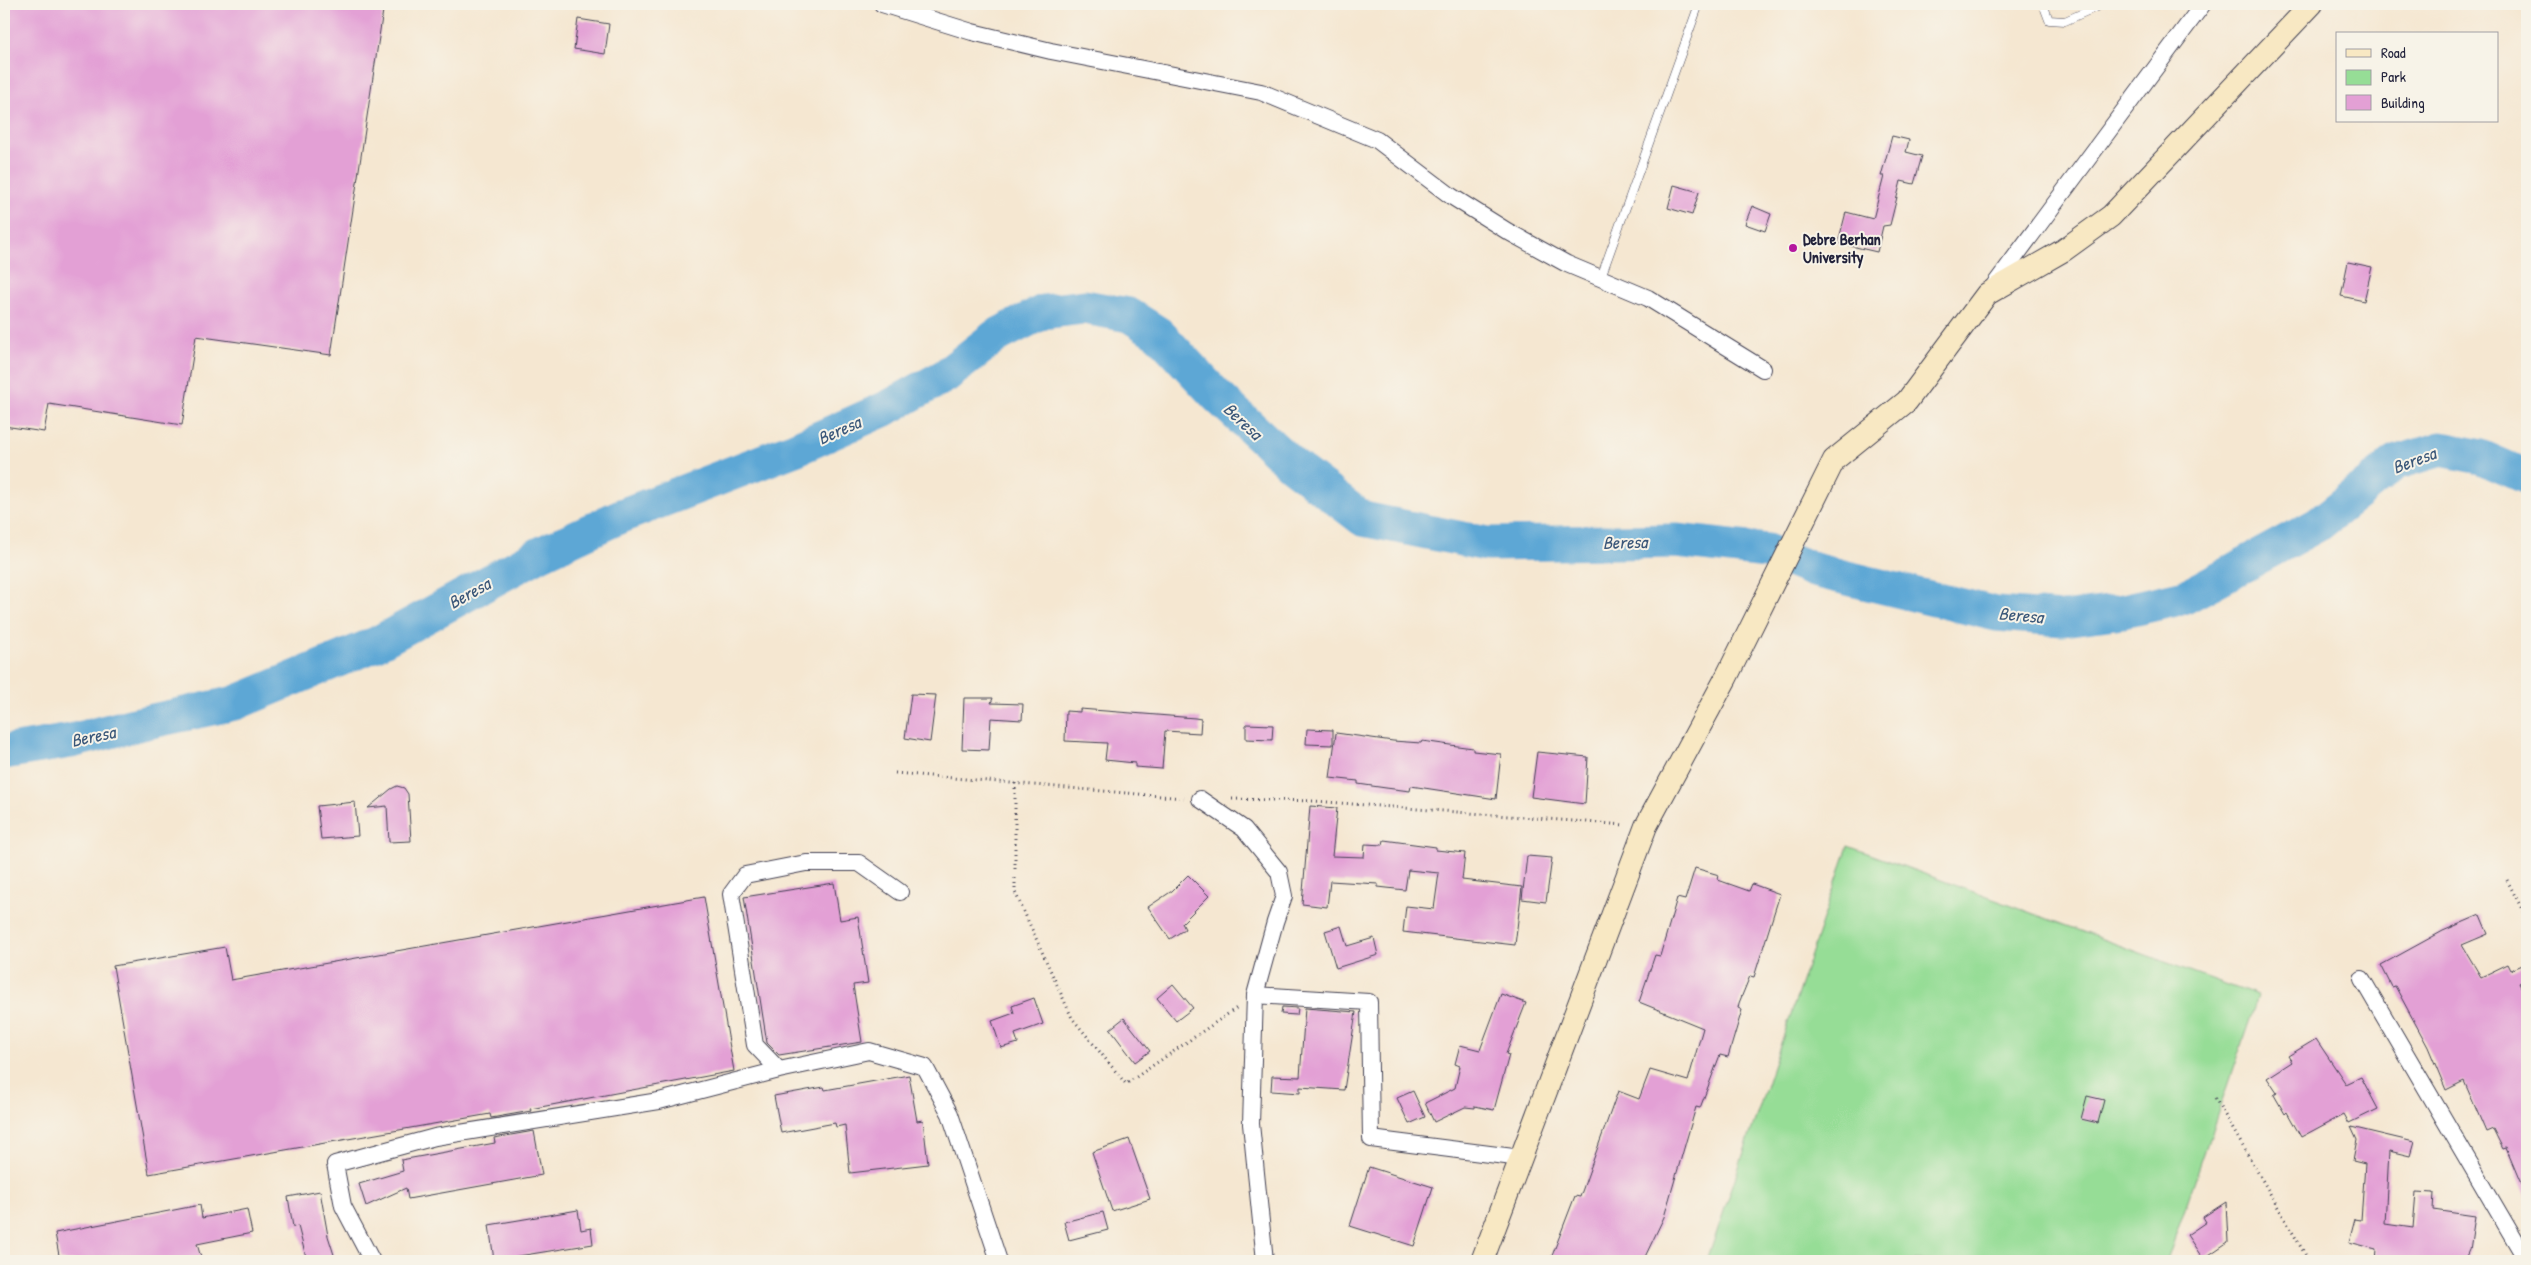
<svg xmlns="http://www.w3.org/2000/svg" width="2531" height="1265" font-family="'Patrick Hand',sans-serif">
	<rect width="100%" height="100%" fill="#f7f3e8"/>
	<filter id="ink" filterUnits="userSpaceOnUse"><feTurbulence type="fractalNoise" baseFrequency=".02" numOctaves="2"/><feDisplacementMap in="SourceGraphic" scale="10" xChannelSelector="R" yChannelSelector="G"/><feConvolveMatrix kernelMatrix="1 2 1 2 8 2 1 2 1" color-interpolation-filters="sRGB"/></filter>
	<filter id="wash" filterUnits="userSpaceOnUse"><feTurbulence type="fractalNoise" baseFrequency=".0096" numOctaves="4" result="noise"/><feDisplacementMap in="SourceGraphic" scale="20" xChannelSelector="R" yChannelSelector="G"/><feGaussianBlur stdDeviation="1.12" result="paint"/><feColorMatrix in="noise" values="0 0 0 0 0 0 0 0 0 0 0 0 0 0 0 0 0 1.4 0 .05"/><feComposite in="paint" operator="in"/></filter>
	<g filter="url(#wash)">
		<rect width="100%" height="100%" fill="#f5e7d1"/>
		<!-- green -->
		<path fill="#96dd96" stroke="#5c8068" d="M 1848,846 L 2258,996 L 2167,1261 L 1707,1261 Z"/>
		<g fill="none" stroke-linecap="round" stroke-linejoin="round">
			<!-- river -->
			<path stroke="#5da7d5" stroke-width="35" d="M 4,752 L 71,741 L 134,725 L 235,703 L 376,644 L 540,554 L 621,516 L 795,449 L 887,408 L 945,376 L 996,336 L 1043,312 L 1084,307 L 1129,315 L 1159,334 L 1217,396 L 1292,465 L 1363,519 L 1487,544 L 1676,541 L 1767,551 L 1814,570 L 1996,614 L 2063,619 L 2123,611 L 2185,597 L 2319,524 L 2395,463 L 2441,449 L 2481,457 L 2527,477"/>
		</g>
		<g id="blocks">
			<!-- building -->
			<path fill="#e3a0d5" d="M 4,4 L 384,4 L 331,355 L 196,336 L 182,425 L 49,404 L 44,432 L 4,426 Z
				M 578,19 L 609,24 L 605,54 L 574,49 Z
				M 1892,136 L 1909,140 L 1906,152 L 1922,156 L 1914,184 L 1901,181 L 1890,225 L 1883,226 L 1877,252 L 1838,243 L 1846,212 L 1873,219 L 1884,176 L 1881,176 Z
				M 1674,185 L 1699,192 L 1692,215 L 1668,208 Z
				M 1752,206 L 1771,214 L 1765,231 L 1745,224 Z
				M 2348,262 L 2372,267 L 2364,301 L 2341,296 Z
				M 911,694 L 936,695 L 930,742 L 905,738 Z
				M 964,698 L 993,698 L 991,703 L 1023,704 L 1022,720 L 991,718 L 989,750 L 962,749 Z
				M 1080,709 L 1195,718 L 1201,719 L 1200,733 L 1165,731 L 1162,769 L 1135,767 L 1135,763 L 1105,760 L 1107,743 L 1065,741 L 1066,711 L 1080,712 Z
				M 1246,724 L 1273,725 L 1272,740 L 1246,739 Z
				M 1307,729 L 1333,730 L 1333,745 L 1306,744 Z
				M 1336,733 L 1393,741 L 1421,743 L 1422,741 L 1450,745 L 1473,748 L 1473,751 L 1501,754 L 1496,799 L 1411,786 L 1410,791 L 1386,788 L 1358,784 L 1358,781 L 1330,778 Z
				M 1537,752 L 1588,757 L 1585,804 L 1531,797 Z
				M 397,786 L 404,788 L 408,794 L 411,841 L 389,842 L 387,806 L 368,808 L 391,789 Z
				M 355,802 L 358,836 L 321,839 L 317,806 Z
				M 1310,806 L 1337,808 L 1332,856 L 1364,857 L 1365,844 L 1383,845 L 1384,840 L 1436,847 L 1436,850 L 1465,853 L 1462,880 L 1522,887 L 1515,945 L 1403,932 L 1406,906 L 1434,909 L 1439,873 L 1408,870 L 1405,890 L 1378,887 L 1378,884 L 1330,881 L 1327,907 L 1302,904 Z
				M 1527,856 L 1552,858 L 1546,902 L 1522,899 Z
				M 1695,868 L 1719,875 L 1718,880 L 1749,891 L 1752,884 L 1780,894 L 1754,977 L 1750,976 L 1739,1003 L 1738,1008 L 1742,1010 L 1728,1057 L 1720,1055 L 1700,1108 L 1696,1107 L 1664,1217 L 1643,1261 L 1550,1261 L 1575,1196 L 1580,1197 L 1618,1091 L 1639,1099 L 1650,1070 L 1688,1081 L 1703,1028 L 1639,1002 L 1655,955 L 1660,956 L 1677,898 L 1685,900 Z
				M 1188,875 L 1209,896 L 1182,923 L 1185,929 L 1170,939 L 1148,907 L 1172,891 Z
				M 834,883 L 840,920 L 858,917 L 868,983 L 853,985 L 862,1042 L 779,1055 L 767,1043 L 744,897 Z
				M 704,897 L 734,1071 L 530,1109 L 531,1111 L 491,1118 L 490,1114 L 149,1174 L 113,966 L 225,947 L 231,980 Z
				M 2480,915 L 2488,934 L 2462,945 L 2481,977 L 2508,964 L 2511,970 L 2527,963 L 2527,980 L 2519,983 L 2527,999 L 2527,1198 L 2506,1148 L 2503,1149 L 2493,1129 L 2486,1132 L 2464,1081 L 2446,1090 L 2428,1047 L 2395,986 L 2392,987 L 2381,965 L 2443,931 Z
				M 1341,926 L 1347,946 L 1374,938 L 1378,955 L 1336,968 L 1325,931 Z
				M 1173,984 L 1193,1008 L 1176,1021 L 1157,998 Z
				M 1501,994 L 1526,1003 L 1506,1054 L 1509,1055 L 1494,1110 L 1475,1106 L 1475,1108 L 1465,1107 L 1434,1122 L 1425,1103 L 1455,1088 L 1460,1066 L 1455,1064 L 1460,1045 L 1480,1050 Z
				M 1034,998 L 1043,1024 L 1015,1034 L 1018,1043 L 1001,1048 L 992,1021 L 1014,1013 L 1012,1006 Z
				M 1282,1007 L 1298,1008 L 1297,1015 L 1281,1014 Z
				M 1305,1008 L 1356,1012 L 1344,1090 L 1300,1087 L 1300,1093 L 1271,1091 L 1272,1076 L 1300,1077 Z
				M 1124,1018 L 1150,1051 L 1135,1062 L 1110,1029 Z
				M 2316,1039 L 2346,1084 L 2361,1077 L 2378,1109 L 2349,1123 L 2344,1114 L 2301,1137 L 2287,1112 L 2285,1114 L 2274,1095 L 2277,1093 L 2267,1078 L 2292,1062 L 2288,1056 Z
				M 909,1075 L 917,1121 L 923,1120 L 928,1164 L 850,1173 L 845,1125 L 836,1127 L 835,1123 L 781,1133 L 774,1096 L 824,1087 L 825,1090 Z
				M 1413,1091 L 1425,1117 L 1409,1124 L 1397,1098 Z
				M 2087,1096 L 2104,1100 L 2098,1123 L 2081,1119 Z
				M 2351,1127 L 2414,1142 L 2410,1156 L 2389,1151 L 2385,1224 L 2413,1228 L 2416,1192 L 2434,1193 L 2433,1210 L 2475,1216 L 2470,1250 L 2465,1261 L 2375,1261 L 2376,1249 L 2349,1242 L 2355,1219 L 2361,1220 L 2365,1164 L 2353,1161 L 2357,1140 Z
				M 534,1131 L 542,1175 L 408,1199 L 406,1188 L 366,1206 L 359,1184 L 403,1171 L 401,1160 L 495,1143 L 494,1138 Z
				M 1129,1139 L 1150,1199 L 1112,1211 L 1092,1152 Z
				M 1369,1167 L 1433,1187 L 1414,1246 L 1350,1226 Z
				M 320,1191 L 328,1236 L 336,1261 L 307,1261 L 298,1226 L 293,1227 L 288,1197 Z
				M 2226,1202 L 2228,1242 L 2203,1259 L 2187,1235 L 2206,1222 L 2203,1217 Z
				M 200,1205 L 202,1218 L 247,1209 L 252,1233 L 197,1244 L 202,1261 L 60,1261 L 55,1233 Z
				M 578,1210 L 581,1230 L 591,1228 L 593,1244 L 494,1260 L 489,1225 Z
				M 1103,1212 L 1108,1230 L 1069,1240 L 1064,1222 Z"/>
		</g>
	</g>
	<g filter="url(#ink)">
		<use href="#blocks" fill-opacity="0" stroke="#424052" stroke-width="1"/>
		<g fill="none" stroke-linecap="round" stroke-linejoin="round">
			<defs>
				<path id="service" d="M 2043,4 L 2049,20 L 2065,21 L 2103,4
					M 1601,277 L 1699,4"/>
				<path id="minor" d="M 882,4 L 972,32 L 1051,51 L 1261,92 L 1377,140 L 1451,196 L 1507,231 L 1567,264 L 1648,298 L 1763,369
					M 1992,288 L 2203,4
					M 1200,799 L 1244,829 L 1279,872 L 1284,896 L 1275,922 L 1255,995 L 1251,1124 L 1265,1261
					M 2362,979 L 2527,1261
					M 1255,995 L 1369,1002 L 1371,1139 L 1521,1158
					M 779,1070 L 755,1045 L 731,894 L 745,875 L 806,863 L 859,863 L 900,892
					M 372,1261 L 343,1206 L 335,1164 L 435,1137 L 659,1101 L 779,1070 L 869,1051 L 925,1067 L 950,1114 L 999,1261"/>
				<path id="secondary" d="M 1482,1261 L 1646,826 L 1726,678 L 1834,460 L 1907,401 L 1987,294 L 2064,250 L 2111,216 L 2312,4"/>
			</defs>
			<!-- service casing -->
			<use href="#service" stroke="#424052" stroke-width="9"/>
			<!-- minor casing -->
			<use href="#minor" stroke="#424052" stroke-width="18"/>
			<!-- secondary casing -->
			<use href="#secondary" stroke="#424052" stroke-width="24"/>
			<!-- path -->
			<path stroke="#424052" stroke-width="3" stroke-dasharray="1 4" stroke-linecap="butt" d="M 895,773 L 1184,798
				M 1015,783 L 1015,892 L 1072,1018 L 1126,1084 L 1238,1007
				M 1232,799 L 1314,801 L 1625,825
				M 2507,880 L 2527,919
				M 2215,1098 L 2309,1261"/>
			<!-- service -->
			<use href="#service" stroke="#fff" stroke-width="8"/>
			<!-- minor -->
			<use href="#minor" stroke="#fff" stroke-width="16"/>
			<!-- secondary -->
			<use href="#secondary" stroke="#f8e8c3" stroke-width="22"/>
		</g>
	</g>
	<!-- markers -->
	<circle fill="#b5179e" stroke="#f7f3e8" stroke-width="2" cx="1793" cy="248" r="5"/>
	<g text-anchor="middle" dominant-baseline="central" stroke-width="4" stroke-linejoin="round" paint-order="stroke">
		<!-- poi labels -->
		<g font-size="16" font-weight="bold" fill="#22223b" stroke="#f7f3e8" text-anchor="start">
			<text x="1803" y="239">Debre Berhan<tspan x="1803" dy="18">University</tspan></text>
		</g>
		<!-- water labels -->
		<g font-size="18" font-style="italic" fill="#3a5779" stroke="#f7f3e8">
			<text transform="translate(1243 421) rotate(43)">Beresa</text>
			<text transform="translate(839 430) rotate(-24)">Beresa</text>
			<text transform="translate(2414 460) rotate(-21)">Beresa</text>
			<text transform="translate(1625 542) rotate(-1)">Beresa</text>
			<text transform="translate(469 593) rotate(-29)">Beresa</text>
			<text transform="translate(2021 615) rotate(5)">Beresa</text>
			<text transform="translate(93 736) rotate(-12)">Beresa</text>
		</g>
	</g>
	<!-- margin -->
	<rect width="2531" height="1265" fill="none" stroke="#f7f3e8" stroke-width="20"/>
	<!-- legend -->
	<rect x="2336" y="32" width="162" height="90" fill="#f7f3e8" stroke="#a29fa3"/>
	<rect x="2346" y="49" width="25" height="8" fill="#f8e8c3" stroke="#a29fa3"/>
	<text x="2381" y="58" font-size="15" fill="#22223b">Road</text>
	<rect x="2346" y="70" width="25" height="15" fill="#96dd96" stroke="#a29fa3"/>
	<text x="2381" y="82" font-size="15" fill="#22223b">Park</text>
	<rect x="2346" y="95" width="25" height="15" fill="#e3a0d5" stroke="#a29fa3"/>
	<text x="2381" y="108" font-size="15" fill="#22223b">Building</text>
</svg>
